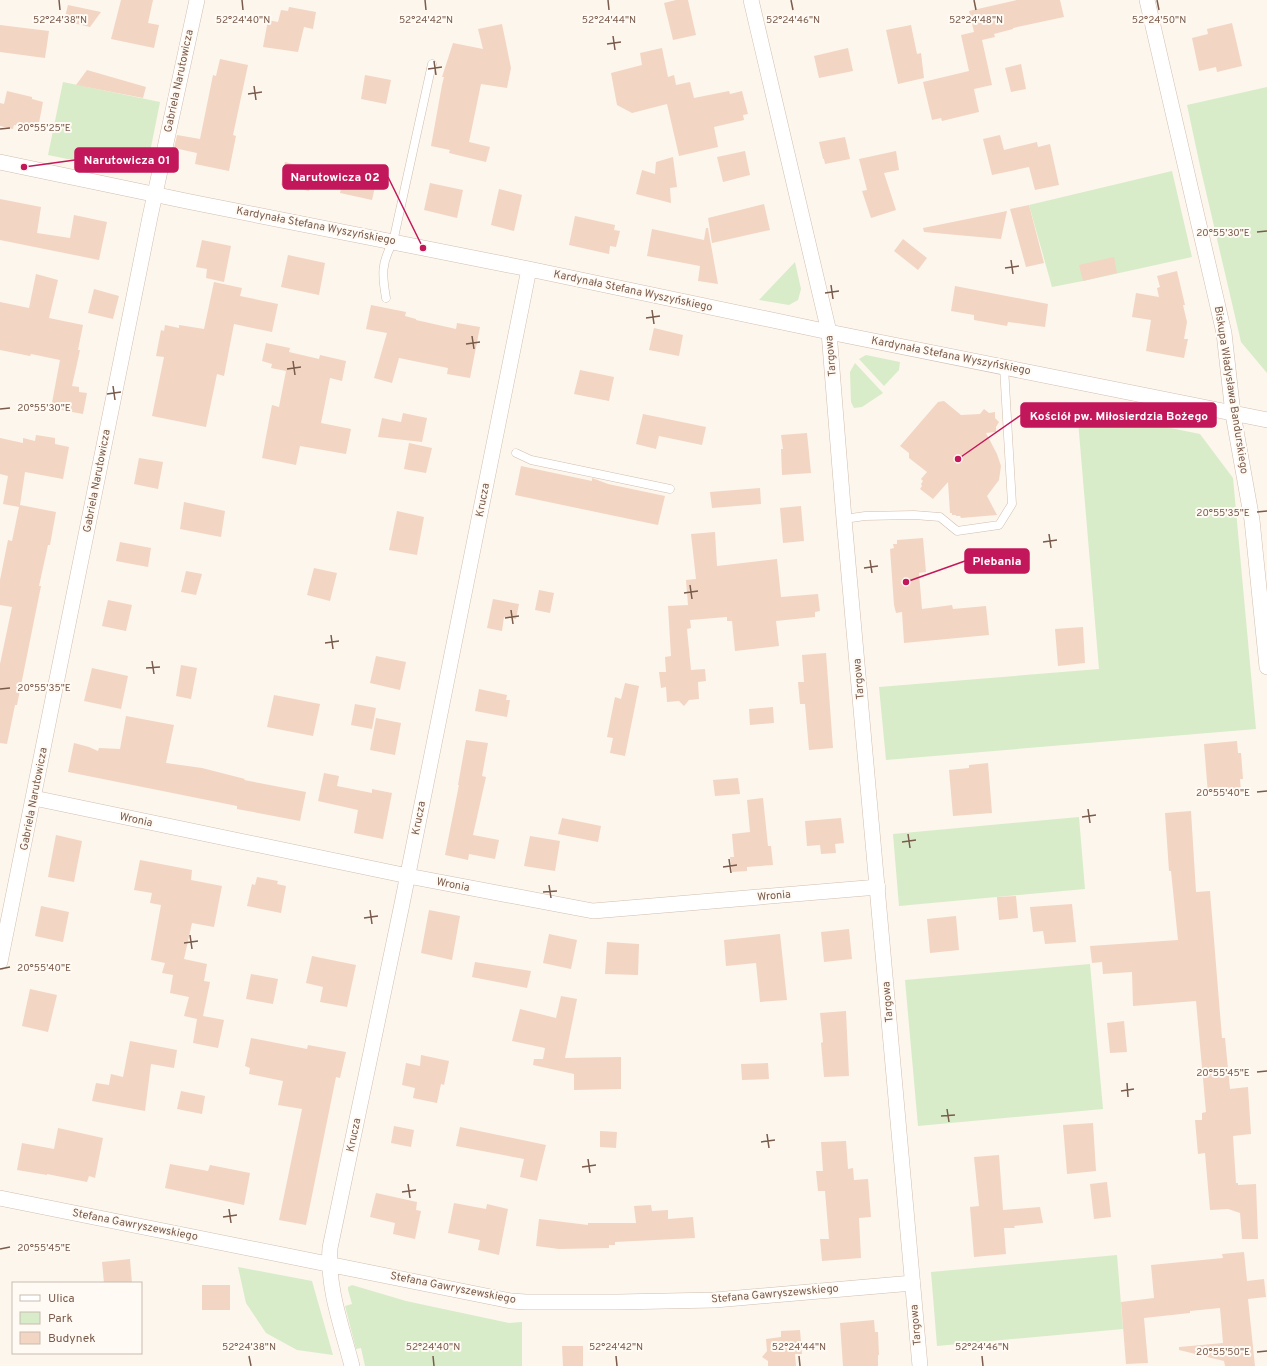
<svg xmlns="http://www.w3.org/2000/svg" width="1267" height="1366" font-family="Overpass,sans-serif">
	<rect width="100%" height="100%" fill="#fdf6ec"/>
	<!-- green -->
	<path fill="#d8ecc9" d="M 63,82 L 160,102 L 147,167 L 136,173 L 48,155 Z
		M 1267,87 L 1267,373 L 1241,342 L 1200,166 L 1187,105 Z
		M 1172,171 L 1192,257 L 1083,281 L 1052,287 L 1029,205 Z
		M 795,262 L 801,289 L 798,300 L 789,305 L 759,300 Z
		M 866,355 L 900,362 L 899,370 L 884,386 L 859,359 Z
		M 855,363 L 883,393 L 862,407 L 854,408 L 851,402 L 850,372 Z
		M 1077,409 L 1200,434 L 1233,478 L 1256,729 L 886,760 L 879,687 L 1099,669 Z
		M 1079,817 L 1085,889 L 899,906 L 893,834 Z
		M 1090,964 L 1103,1109 L 918,1126 L 905,980 Z
		M 1117,1255 L 1123,1329 L 937,1346 L 931,1272 Z
		M 238,1267 L 312,1281 L 333,1355 L 297,1350 L 266,1333 L 246,1303 Z
		M 352,1285 L 406,1301 L 509,1323 L 522,1322 L 522,1366 L 365,1366 L 361,1348 L 356,1349 L 345,1306 L 352,1304 L 348,1290 L 348,1287 Z"/>
	<!-- building -->
	<path fill="#f3d5c3" d="M 121,0 L 153,0 L 148,23 L 159,25 L 154,48 L 111,39 Z
		M 676,0 L 688,0 L 696,35 L 673,40 L 664,3 Z
		M 1017,0 L 1060,0 L 1064,17 L 1013,28 L 1013,29 L 994,34 L 995,37 L 982,40 L 992,85 L 974,89 L 979,112 L 942,121 L 941,118 L 932,120 L 923,82 L 969,71 L 961,35 L 974,32 L 969,11 Z
		M 68,5 L 101,12 L 90,27 L 64,21 Z
		M 289,7 L 316,12 L 313,29 L 304,27 L 298,52 L 263,47 L 268,20 L 278,22 L 281,10 L 288,11 Z
		M 1232,23 L 1242,66 L 1217,72 L 1216,67 L 1199,71 L 1192,38 L 1208,34 L 1207,29 Z
		M 502,24 L 511,68 L 507,88 L 481,84 L 469,142 L 490,147 L 486,162 L 449,153 L 450,150 L 431,146 L 442,85 L 444,77 L 442,77 L 453,43 L 483,49 L 478,29 Z
		M 0,25 L 49,31 L 45,58 L 0,52 Z
		M 911,25 L 917,54 L 921,53 L 924,78 L 898,84 L 886,30 Z
		M 662,48 L 668,77 L 674,75 L 676,85 L 690,82 L 694,98 L 729,91 L 730,94 L 742,91 L 748,114 L 743,115 L 744,120 L 714,127 L 718,147 L 679,156 L 667,104 L 632,113 L 617,105 L 611,73 L 642,65 L 640,53 Z
		M 848,48 L 853,71 L 819,78 L 814,56 Z
		M 220,59 L 248,65 L 233,135 L 236,136 L 229,171 L 195,164 L 197,153 L 174,148 L 177,135 L 200,139 L 213,75 L 216,76 Z
		M 1021,64 L 1026,89 L 1011,92 L 1005,68 Z
		M 87,70 L 146,87 L 143,98 L 76,85 Z
		M 365,75 L 391,80 L 386,104 L 361,99 Z
		M 7,91 L 32,97 L 32,99 L 43,102 L 38,128 L 27,125 L 26,128 L 14,125 L 13,129 L 0,126 L 0,103 L 4,104 Z
		M 1000,135 L 1004,150 L 1037,142 L 1038,147 L 1050,144 L 1059,185 L 1035,190 L 1029,167 L 992,175 L 983,139 Z
		M 845,137 L 850,159 L 825,164 L 824,159 L 823,159 L 819,142 Z
		M 745,151 L 750,175 L 723,182 L 717,157 Z
		M 896,151 L 899,170 L 884,173 L 896,210 L 871,218 L 862,191 L 867,190 L 859,159 Z
		M 673,157 L 677,187 L 670,188 L 671,203 L 636,194 L 642,170 L 655,174 L 656,162 Z
		M 285,162 L 314,169 L 309,191 L 281,185 Z
		M 345,171 L 377,178 L 372,200 L 340,193 Z
		M 430,183 L 463,190 L 457,218 L 424,210 Z
		M 499,189 L 522,195 L 514,231 L 491,225 Z
		M 0,199 L 41,207 L 37,233 L 70,238 L 74,215 L 107,222 L 99,260 L 0,240 Z
		M 764,204 L 770,230 L 712,243 L 708,218 Z
		M 1029,205 L 1044,263 L 1026,267 L 1010,209 Z
		M 1007,211 L 1001,239 L 924,232 L 923,228 Z
		M 575,216 L 615,225 L 614,230 L 620,231 L 616,247 L 610,246 L 609,254 L 569,245 Z
		M 706,228 L 708,228 L 718,284 L 698,281 L 700,266 L 647,256 L 652,229 L 704,240 Z
		M 903,239 L 927,258 L 918,270 L 894,251 Z
		M 202,240 L 231,246 L 224,282 L 206,278 L 207,269 L 196,267 Z
		M 288,255 L 325,263 L 319,295 L 281,287 Z
		M 1114,257 L 1117,273 L 1083,281 L 1079,265 Z
		M 1177,271 L 1185,305 L 1183,305 L 1187,322 L 1184,339 L 1188,339 L 1184,358 L 1146,351 L 1151,320 L 1132,317 L 1136,293 L 1159,297 L 1157,288 L 1160,287 L 1157,276 Z
		M 36,274 L 58,280 L 49,318 L 83,325 L 78,350 L 80,350 L 72,386 L 79,387 L 79,392 L 87,393 L 83,414 L 51,408 L 60,360 L 31,354 L 30,356 L 0,350 L 0,302 L 29,308 Z
		M 214,282 L 242,288 L 240,296 L 278,304 L 272,332 L 234,324 L 224,376 L 217,374 L 206,427 L 152,416 L 164,357 L 156,356 L 161,330 L 164,331 L 165,325 L 179,328 L 179,325 L 204,329 Z
		M 955,286 L 1048,304 L 1045,327 L 1008,322 L 1007,326 L 974,320 L 974,315 L 951,311 Z
		M 94,289 L 119,296 L 113,319 L 88,313 Z
		M 371,305 L 406,312 L 405,316 L 416,319 L 416,320 L 456,329 L 457,323 L 480,327 L 470,378 L 447,374 L 448,368 L 399,358 L 392,383 L 374,378 L 387,333 L 366,329 Z
		M 654,328 L 683,335 L 679,356 L 649,350 Z
		M 266,343 L 290,348 L 289,352 L 319,359 L 320,355 L 346,361 L 342,381 L 330,378 L 321,423 L 351,429 L 346,454 L 300,446 L 296,465 L 262,458 L 272,405 L 279,407 L 286,371 L 271,368 L 272,364 L 262,361 Z
		M 580,370 L 614,377 L 609,401 L 574,394 Z
		M 944,401 L 961,415 L 980,414 L 984,409 L 989,413 L 995,412 L 995,418 L 999,422 L 996,427 L 996,432 L 986,433 L 997,454 L 1001,466 L 999,480 L 987,496 L 997,515 L 961,518 L 960,516 L 956,516 L 956,515 L 952,515 L 952,513 L 950,513 L 948,482 L 933,499 L 920,489 L 922,486 L 921,484 L 923,481 L 921,479 L 927,472 L 909,458 L 909,453 L 900,446 L 938,402 Z
		M 403,413 L 427,418 L 422,442 L 378,437 L 382,418 L 401,422 Z
		M 643,414 L 706,427 L 702,445 L 659,436 L 656,449 L 636,444 Z
		M 807,433 L 811,473 L 782,475 L 781,449 L 783,449 L 781,435 Z
		M 36,435 L 55,438 L 55,444 L 69,447 L 63,479 L 25,472 L 20,505 L 56,512 L 50,545 L 48,545 L 39,586 L 41,586 L 17,705 L 15,705 L 7,744 L 0,743 L 0,664 L 12,607 L 0,605 L 0,580 L 8,540 L 12,541 L 19,507 L 3,504 L 8,476 L 0,474 L 0,438 L 23,443 L 23,438 L 35,441 Z
		M 409,443 L 432,448 L 426,473 L 404,469 Z
		M 139,458 L 163,462 L 158,489 L 134,484 Z
		M 521,466 L 592,481 L 592,478 L 608,484 L 665,496 L 658,525 L 515,495 Z
		M 760,488 L 761,504 L 712,508 L 710,492 Z
		M 184,502 L 225,511 L 221,537 L 180,529 Z
		M 801,506 L 804,541 L 783,543 L 780,508 Z
		M 397,511 L 424,517 L 417,555 L 389,550 Z
		M 715,532 L 717,566 L 777,559 L 781,597 L 818,594 L 820,611 L 815,612 L 815,617 L 776,621 L 779,646 L 735,651 L 732,621 L 727,621 L 727,617 L 690,620 L 691,628 L 687,629 L 691,670 L 705,669 L 706,681 L 698,682 L 699,699 L 689,700 L 684,706 L 679,701 L 667,702 L 666,687 L 661,688 L 659,672 L 666,672 L 665,657 L 671,656 L 668,606 L 688,605 L 686,580 L 696,579 L 691,534 Z
		M 923,538 L 926,572 L 919,573 L 922,609 L 952,605 L 953,609 L 986,606 L 989,635 L 904,643 L 902,612 L 896,613 L 894,605 L 890,549 L 894,548 L 893,544 L 897,544 L 897,540 Z
		M 120,542 L 151,548 L 148,567 L 116,561 Z
		M 314,568 L 337,573 L 330,601 L 307,595 Z
		M 186,571 L 202,574 L 196,595 L 181,592 Z
		M 539,590 L 554,593 L 550,613 L 535,610 Z
		M 493,599 L 519,604 L 516,619 L 504,617 L 502,631 L 487,628 Z
		M 108,600 L 132,605 L 126,631 L 102,626 Z
		M 1083,627 L 1085,663 L 1058,666 L 1055,629 Z
		M 826,653 L 833,748 L 809,750 L 805,704 L 800,704 L 798,682 L 804,682 L 802,655 Z
		M 376,656 L 406,662 L 400,690 L 370,683 Z
		M 181,665 L 197,668 L 191,699 L 176,696 Z
		M 92,668 L 128,676 L 121,709 L 84,701 Z
		M 625,683 L 639,686 L 625,756 L 610,753 L 613,738 L 607,737 L 615,697 L 621,699 Z
		M 479,689 L 507,695 L 506,700 L 510,700 L 507,717 L 475,711 Z
		M 274,695 L 320,704 L 313,736 L 267,727 Z
		M 355,704 L 376,708 L 372,729 L 351,725 Z
		M 773,707 L 774,723 L 750,725 L 749,709 Z
		M 126,716 L 174,725 L 166,763 L 202,768 L 245,779 L 244,780 L 306,792 L 300,821 L 237,809 L 237,806 L 68,772 L 74,743 L 89,747 L 98,751 L 99,748 L 120,749 Z
		M 376,718 L 401,723 L 395,755 L 370,750 Z
		M 466,740 L 488,743 L 482,776 L 486,777 L 473,835 L 499,840 L 495,859 L 469,854 L 468,860 L 445,855 L 459,785 L 458,785 Z
		M 1237,741 L 1238,753 L 1241,753 L 1243,779 L 1240,779 L 1241,791 L 1208,794 L 1204,744 Z
		M 988,763 L 992,813 L 953,816 L 949,770 L 969,768 L 969,765 Z
		M 324,773 L 339,776 L 337,786 L 372,793 L 372,789 L 392,793 L 383,839 L 354,833 L 358,810 L 318,801 Z
		M 738,778 L 740,794 L 715,796 L 713,780 Z
		M 763,798 L 768,846 L 771,846 L 773,865 L 747,867 L 747,871 L 732,872 L 730,857 L 734,857 L 732,834 L 750,832 L 747,800 Z
		M 1191,811 L 1196,892 L 1210,891 L 1222,1038 L 1225,1038 L 1230,1089 L 1248,1087 L 1251,1134 L 1233,1136 L 1236,1183 L 1238,1183 L 1238,1185 L 1256,1184 L 1258,1239 L 1242,1239 L 1240,1213 L 1228,1209 L 1210,1210 L 1205,1153 L 1198,1154 L 1195,1120 L 1202,1120 L 1202,1113 L 1206,1112 L 1196,1001 L 1133,1006 L 1132,972 L 1103,974 L 1102,962 L 1092,963 L 1090,946 L 1178,940 L 1171,871 L 1169,871 L 1165,813 Z
		M 562,818 L 601,826 L 598,842 L 558,834 Z
		M 841,818 L 844,843 L 835,844 L 836,853 L 821,854 L 820,845 L 807,846 L 805,821 Z
		M 56,835 L 82,841 L 74,882 L 48,877 Z
		M 530,836 L 560,841 L 555,871 L 524,866 Z
		M 140,860 L 192,870 L 191,880 L 222,886 L 214,927 L 192,923 L 184,959 L 207,964 L 204,981 L 210,982 L 203,1016 L 224,1020 L 218,1048 L 193,1043 L 197,1019 L 184,1016 L 189,997 L 170,993 L 173,975 L 162,973 L 165,963 L 151,960 L 161,905 L 150,903 L 152,893 L 134,890 Z
		M 257,877 L 278,881 L 277,884 L 286,886 L 281,913 L 247,906 L 252,884 L 255,885 Z
		M 1016,896 L 1018,918 L 999,920 L 997,897 Z
		M 1072,904 L 1076,942 L 1045,944 L 1043,931 L 1033,932 L 1030,907 Z
		M 41,906 L 69,912 L 63,942 L 35,936 Z
		M 429,910 L 460,916 L 452,960 L 421,953 Z
		M 956,916 L 959,950 L 930,953 L 927,919 Z
		M 849,929 L 852,959 L 824,962 L 821,932 Z
		M 549,934 L 577,940 L 571,969 L 543,963 Z
		M 780,934 L 787,1000 L 760,1002 L 756,963 L 726,966 L 724,940 Z
		M 607,942 L 639,944 L 638,975 L 605,974 Z
		M 312,956 L 356,965 L 347,1007 L 320,1002 L 323,987 L 306,983 Z
		M 475,962 L 531,971 L 527,988 L 472,977 Z
		M 251,974 L 278,979 L 273,1004 L 246,999 Z
		M 30,989 L 57,995 L 48,1032 L 22,1026 Z
		M 561,996 L 577,999 L 565,1058 L 621,1057 L 621,1089 L 574,1090 L 574,1074 L 533,1065 L 534,1059 L 543,1059 L 545,1048 L 512,1041 L 520,1009 L 556,1018 Z
		M 846,1011 L 849,1076 L 824,1077 L 821,1043 L 823,1042 L 820,1013 Z
		M 1124,1021 L 1127,1052 L 1110,1053 L 1107,1023 Z
		M 251,1038 L 307,1049 L 308,1045 L 346,1052 L 340,1078 L 336,1077 L 306,1225 L 279,1220 L 302,1109 L 278,1105 L 283,1081 L 249,1074 L 250,1068 L 245,1066 Z
		M 130,1041 L 177,1050 L 174,1068 L 151,1064 L 145,1111 L 92,1101 L 96,1083 L 109,1085 L 111,1074 L 123,1077 Z
		M 421,1055 L 449,1061 L 444,1085 L 441,1084 L 437,1103 L 413,1098 L 415,1088 L 402,1085 L 406,1063 L 420,1066 Z
		M 768,1063 L 769,1079 L 742,1080 L 741,1064 Z
		M 181,1091 L 205,1096 L 202,1114 L 177,1109 Z
		M 1093,1123 L 1096,1171 L 1067,1174 L 1063,1125 Z
		M 394,1126 L 414,1130 L 411,1147 L 391,1143 Z
		M 460,1127 L 546,1145 L 537,1181 L 520,1177 L 524,1159 L 456,1146 Z
		M 58,1128 L 103,1138 L 95,1178 L 89,1176 L 87,1182 L 47,1174 L 47,1175 L 17,1170 L 22,1143 L 54,1149 Z
		M 600,1131 L 617,1132 L 616,1148 L 600,1147 Z
		M 846,1141 L 848,1169 L 853,1168 L 854,1180 L 868,1179 L 871,1217 L 859,1218 L 861,1258 L 822,1261 L 820,1239 L 829,1239 L 825,1191 L 818,1191 L 816,1171 L 823,1171 L 821,1142 Z
		M 999,1155 L 1003,1210 L 1040,1207 L 1043,1223 L 1014,1226 L 1015,1228 L 1004,1228 L 1006,1254 L 974,1257 L 970,1207 L 979,1206 L 974,1157 Z
		M 170,1164 L 208,1171 L 210,1165 L 250,1173 L 244,1205 L 165,1188 Z
		M 1107,1182 L 1111,1217 L 1094,1219 L 1090,1184 Z
		M 376,1193 L 417,1202 L 416,1210 L 421,1211 L 415,1239 L 393,1234 L 395,1223 L 370,1217 Z
		M 454,1203 L 486,1209 L 487,1204 L 508,1209 L 499,1255 L 478,1250 L 480,1240 L 448,1233 Z
		M 651,1205 L 652,1211 L 668,1210 L 668,1219 L 693,1217 L 695,1238 L 615,1242 L 615,1245 L 609,1245 L 609,1248 L 559,1249 L 536,1246 L 539,1219 L 588,1225 L 588,1223 L 636,1223 L 634,1206 Z
		M 1244,1252 L 1247,1281 L 1264,1279 L 1266,1297 L 1248,1299 L 1255,1366 L 1225,1366 L 1224,1361 L 1179,1350 L 1179,1347 L 1223,1343 L 1220,1308 L 1190,1311 L 1190,1313 L 1144,1318 L 1148,1363 L 1126,1364 L 1121,1302 L 1154,1298 L 1151,1265 L 1223,1258 L 1222,1254 Z
		M 130,1259 L 132,1283 L 104,1283 L 102,1262 Z
		M 202,1285 L 230,1285 L 230,1310 L 202,1310 Z
		M 874,1320 L 875,1332 L 878,1332 L 879,1355 L 878,1355 L 878,1366 L 843,1366 L 840,1323 Z
		M 800,1330 L 802,1354 L 795,1354 L 796,1366 L 768,1366 L 768,1361 L 762,1357 L 767,1351 L 766,1339 L 781,1337 L 781,1331 Z
		M 562,1346 L 583,1346 L 583,1366 L 563,1366 Z"/>
	<g fill="none" stroke-linecap="round" stroke-linejoin="round">
		<defs>
			<path id="service" d="M 386,298 C 382,275 381,263 393,242 L 432,64
				M 516,453 L 531,460 L 670,489
				M 844,519 L 865,516 L 914,515 L 940,517 L 957,531 L 999,525 L 1012,504 L 1004,367"/>
			<path id="minor" d="M 751,0 L 829,332 L 844,519 L 920,1366
				M 1147,0 L 1224,333 L 1233,414 L 1252,520 L 1267,667
				M 0,162 L 191,202 L 529,269 L 829,332 L 1267,420
				M 34,798 L 408,876 L 593,911 L 878,887
				M 0,962 L 150,217 L 197,0
				M 0,1198 L 511,1301 L 526,1302 L 618,1302 L 715,1300 L 913,1283
				M 352,1366 C 342,1327 327,1288 330,1248 L 402,904 L 529,269"/>
		</defs>
		<!-- service casing -->
		<use href="#service" stroke="#d1beb0" stroke-width="9"/>
		<!-- minor casing -->
		<use href="#minor" stroke="#d1beb0" stroke-width="16"/>
		<!-- service -->
		<use href="#service" stroke="#fff" stroke-width="8"/>
		<!-- minor -->
		<use href="#minor" stroke="#fff" stroke-width="15"/>
	</g>
	<!-- ticks -->
	<path fill="none" stroke="#7a5c4d" stroke-width="1.5" d="M 59,0 L 60,10M 242,0 L 243,10M 425,0 L 426,10M 608,0 L 609,10M 791,0 L 793,10M 974,0 L 976,10M 1157,0 L 1159,10M 613,36 L 615,50M 607,44 L 621,42M 434,61 L 436,75M 428,69 L 442,67M 254,86 L 256,100M 248,94 L 262,92M 0,129 L 10,128M 1257,232 L 1267,231M 1011,260 L 1013,274M 1005,268 L 1019,266M 831,285 L 833,299M 825,293 L 839,291M 652,310 L 654,324M 646,318 L 660,316M 472,336 L 474,349M 466,344 L 480,342M 293,361 L 295,375M 287,369 L 301,367M 113,386 L 115,400M 107,394 L 121,392M 0,409 L 10,408M 1257,512 L 1267,511M 1049,534 L 1051,548M 1043,542 L 1057,540M 870,560 L 872,573M 864,568 L 878,566M 690,585 L 692,599M 684,593 L 698,591M 511,610 L 513,624M 505,618 L 519,616M 331,635 L 333,649M 325,643 L 339,641M 152,661 L 154,674M 146,668 L 160,667M 0,689 L 10,688M 1257,792 L 1267,791M 1088,809 L 1090,823M 1082,817 L 1096,815M 908,834 L 910,848M 902,842 L 916,840M 729,859 L 731,873M 723,867 L 737,865M 549,885 L 551,898M 543,892 L 557,891M 370,910 L 372,924M 364,918 L 378,916M 190,935 L 192,949M 184,943 L 198,941M 0,969 L 10,967M 1257,1072 L 1267,1071M 1127,1083 L 1128,1097M 1121,1091 L 1134,1089M 947,1109 L 949,1122M 941,1116 L 955,1115M 767,1134 L 769,1148M 761,1142 L 775,1140M 588,1159 L 590,1173M 582,1167 L 596,1165M 408,1184 L 410,1198M 402,1192 L 416,1190M 229,1209 L 231,1223M 223,1217 L 237,1215M 0,1249 L 10,1247M 1257,1352 L 1267,1351M 249,1356 L 251,1366M 433,1356 L 434,1366M 616,1356 L 617,1366M 799,1356 L 800,1366M 982,1356 L 983,1366"/>
	<g text-anchor="middle" dominant-baseline="central" stroke-width="4" stroke-linejoin="round" paint-order="stroke">
		<!-- street labels -->
		<g font-size="11" fill="#7a5c4d" stroke="#fffaf3">
			<text transform="translate(179 81) rotate(-78)">Gabriela Narutowicza</text>
			<text transform="translate(316 226) rotate(11)">Kardynała Stefana Wyszyńskiego</text>
			<text transform="translate(633 291) rotate(12)">Kardynała Stefana Wyszyńskiego</text>
			<text transform="translate(831 356) rotate(-95)">Targowa</text>
			<text transform="translate(951 356) rotate(11)">Kardynała Stefana Wyszyńskiego</text>
			<text transform="translate(1231 390) rotate(81)">Biskupa Władysława Bandurskiego</text>
			<text transform="translate(97 481) rotate(-79)">Gabriela Narutowicza</text>
			<text transform="translate(483 500) rotate(-79)">Krucza</text>
			<text transform="translate(859 679) rotate(-95)">Targowa</text>
			<text transform="translate(34 799) rotate(-79)">Gabriela Narutowicza</text>
			<text transform="translate(419 818) rotate(-79)">Krucza</text>
			<text transform="translate(136 820) rotate(12)">Wronia</text>
			<text transform="translate(453 885) rotate(11)">Wronia</text>
			<text transform="translate(774 896) rotate(-5)">Wronia</text>
			<text transform="translate(888 1002) rotate(-95)">Targowa</text>
			<text transform="translate(354 1135) rotate(-78)">Krucza</text>
			<text transform="translate(135 1225) rotate(11)">Stefana Gawryszewskiego</text>
			<text transform="translate(453 1288) rotate(11)">Stefana Gawryszewskiego</text>
			<text transform="translate(775 1294) rotate(-5)">Stefana Gawryszewskiego</text>
			<text transform="translate(916 1325) rotate(-95)">Targowa</text>
		</g>
	</g>
	<g font-size="10" text-anchor="middle" fill="#7a5c4d" stroke="#fffaf3" stroke-width="4" stroke-linejoin="round" paint-order="stroke">
		<text x="60" y="23">52°24'38"N</text>
		<text x="243" y="23">52°24'40"N</text>
		<text x="426" y="23">52°24'42"N</text>
		<text x="609" y="23">52°24'44"N</text>
		<text x="793" y="23">52°24'46"N</text>
		<text x="976" y="23">52°24'48"N</text>
		<text x="1159" y="23">52°24'50"N</text>
		<text x="44" y="131">20°55'25"E</text>
		<text x="1223" y="236">20°55'30"E</text>
		<text x="44" y="411">20°55'30"E</text>
		<text x="1223" y="516">20°55'35"E</text>
		<text x="44" y="691">20°55'35"E</text>
		<text x="1223" y="796">20°55'40"E</text>
		<text x="44" y="971">20°55'40"E</text>
		<text x="1223" y="1076">20°55'45"E</text>
		<text x="44" y="1251">20°55'45"E</text>
		<text x="249" y="1350">52°24'38"N</text>
		<text x="433" y="1350">52°24'40"N</text>
		<text x="616" y="1350">52°24'42"N</text>
		<text x="799" y="1350">52°24'44"N</text>
		<text x="982" y="1350">52°24'46"N</text>
		<text x="1223" y="1355">20°55'50"E</text>
	</g>
	<!-- callouts -->
	<path fill="none" stroke="#c2185b" stroke-width="1.5" d="M24 167L75 160M423 248L388 177M958 459L1021 415M906 582L965 561"/>
	<g fill="#c2185b" stroke="#fffaf3" stroke-width="1.5">
		<circle cx="24" cy="167" r="4"/>
		<circle cx="423" cy="248" r="4"/>
		<circle cx="958" cy="459" r="4"/>
		<circle cx="906" cy="582" r="4"/>
	</g>
	<g fill="#c2185b" stroke="#c2185b" stroke-width="1.5">
		<rect x="75" y="148" width="103" height="24" rx="4"/>
		<rect x="283" y="165" width="105" height="24" rx="4"/>
		<rect x="1021" y="403" width="195" height="24" rx="4"/>
		<rect x="965" y="549" width="64" height="24" rx="4"/>
	</g>
	<g font-size="12" text-anchor="middle" font-weight="bold" fill="#fff">
		<text x="127" y="164">Narutowicza 01</text>
		<text x="335" y="181">Narutowicza 02</text>
		<text x="1119" y="420">Kościół pw. Miłosierdzia Bożego</text>
		<text x="997" y="565">Plebania</text>
	</g>
	<!-- legend -->
	<rect x="12" y="1282" width="130" height="72" fill="#fffaf3" stroke="#cabbb1"/>
	<rect x="20" y="1295" width="20" height="6" fill="#ffffff" stroke="#cabbb1"/>
	<text x="48" y="1302" font-size="12" fill="#7a5c4d">Ulica</text>
	<rect x="20" y="1312" width="20" height="12" fill="#d8ecc9" stroke="#cabbb1"/>
	<text x="48" y="1322" font-size="12" fill="#7a5c4d">Park</text>
	<rect x="20" y="1332" width="20" height="12" fill="#f3d5c3" stroke="#cabbb1"/>
	<text x="48" y="1342" font-size="12" fill="#7a5c4d">Budynek</text>
</svg>
